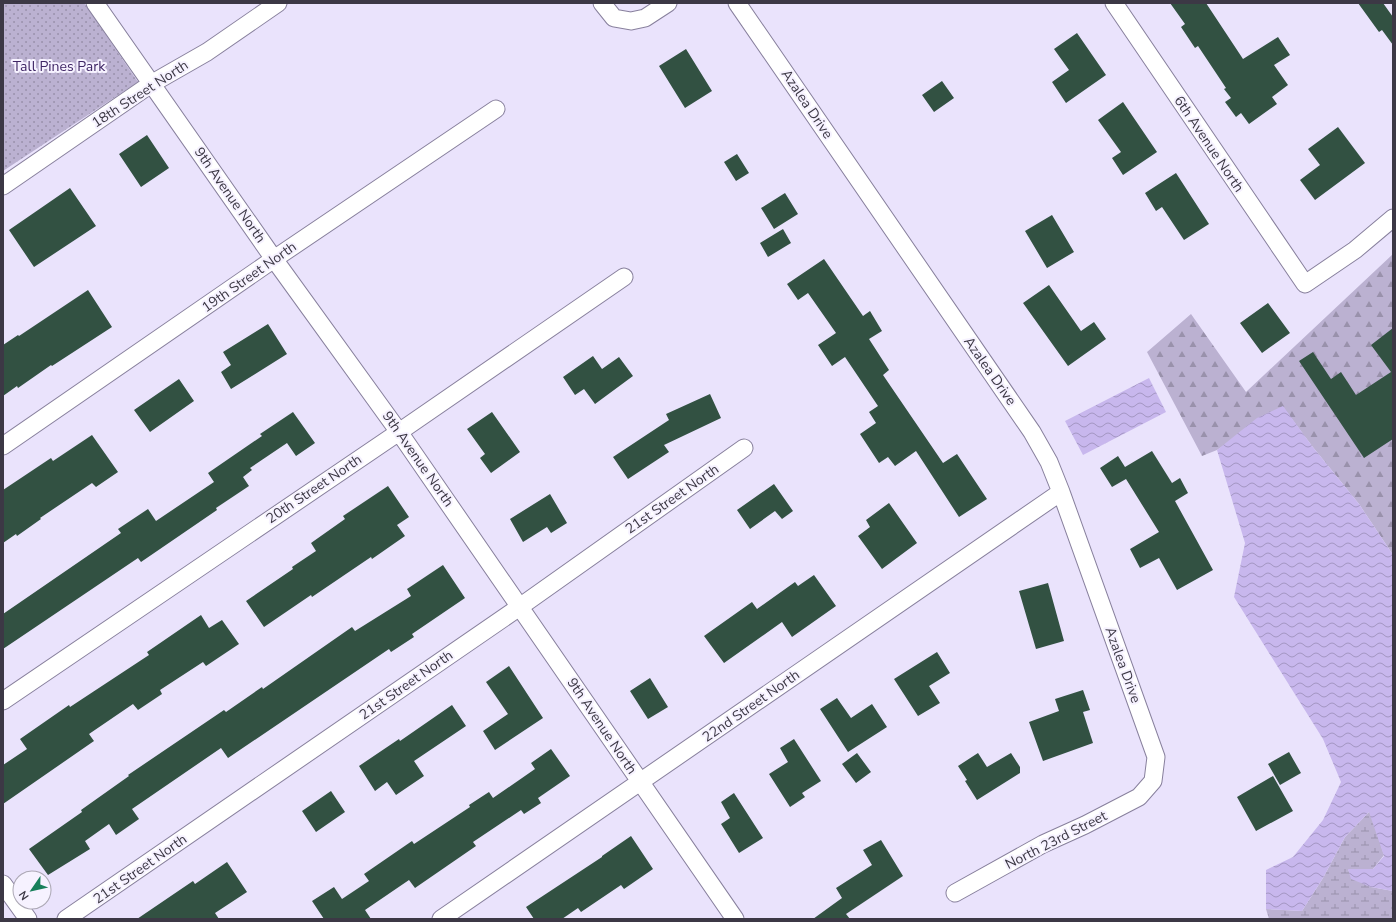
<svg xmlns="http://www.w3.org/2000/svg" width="1396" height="922" font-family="'Nunito Sans',sans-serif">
	<defs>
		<pattern id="forest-firs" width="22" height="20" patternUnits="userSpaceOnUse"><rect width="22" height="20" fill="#bbb1d1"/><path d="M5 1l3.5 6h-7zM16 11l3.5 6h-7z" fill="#9991ab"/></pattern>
		<pattern id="wetland-marsh" width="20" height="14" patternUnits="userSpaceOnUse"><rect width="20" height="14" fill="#bbb1d1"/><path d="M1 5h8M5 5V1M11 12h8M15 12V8" fill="none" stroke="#9991ab"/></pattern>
		<pattern id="park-dots" width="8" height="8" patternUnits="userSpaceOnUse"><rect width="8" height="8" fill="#bbb1d1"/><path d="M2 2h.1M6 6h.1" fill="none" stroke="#9991ab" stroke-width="1.8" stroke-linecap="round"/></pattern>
		<pattern id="water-waves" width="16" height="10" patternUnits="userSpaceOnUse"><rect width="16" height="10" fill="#c8b7ed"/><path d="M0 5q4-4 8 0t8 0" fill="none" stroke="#a496c2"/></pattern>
	</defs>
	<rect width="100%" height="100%" fill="#eae3fc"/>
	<!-- forest -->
	<path fill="url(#forest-firs)" d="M 1393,254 L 1393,555 L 1359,504 L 1312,446 L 1283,407 L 1217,450 L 1202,456 L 1147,352 L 1191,314 L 1246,392 Z"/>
	<!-- wetland -->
	<path fill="url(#wetland-marsh)" d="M 1370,811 L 1384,855 L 1373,869 L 1348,870 L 1371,887 L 1393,891 L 1393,919 L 1269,919 L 1266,909 L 1302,911 L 1323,878 L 1345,837 Z"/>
	<!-- park -->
	<path fill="url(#park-dots)" d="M 3,3 L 84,3 L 138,82 L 3,171 Z"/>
	<!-- water -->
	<path fill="url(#water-waves)" d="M 1149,378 L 1166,412 L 1083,455 L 1065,421 Z
		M 1283,406 L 1312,446 L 1359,504 L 1393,555 L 1393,891 L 1371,887 L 1351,879 L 1348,869 L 1373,869 L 1384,856 L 1369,812 L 1345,837 L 1323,878 L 1302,911 L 1266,909 L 1266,870 L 1293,857 L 1323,820 L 1341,782 L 1323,739 L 1234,597 L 1245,543 L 1217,450 L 1257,418 Z"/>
	<!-- building -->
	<path fill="#325142" d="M 1170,3 L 1206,3 L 1243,59 L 1278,37 L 1290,55 L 1274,65 L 1288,85 L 1272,97 L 1277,104 L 1249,124 L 1241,113 L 1236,117 L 1225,102 L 1231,98 L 1224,89 L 1226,88 L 1198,46 L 1195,48 L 1181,27 L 1185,24 Z
		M 1358,3 L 1383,3 L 1393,17 L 1393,45 L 1382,30 L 1379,32 Z
		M 1077,33 L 1106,75 L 1066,103 L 1052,82 L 1069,70 L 1054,49 Z
		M 686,49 L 712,91 L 685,108 L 659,66 Z
		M 942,81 L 954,98 L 934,112 L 922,95 Z
		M 1123,102 L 1157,152 L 1123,175 L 1112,158 L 1121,152 L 1098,120 Z
		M 1338,127 L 1365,163 L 1315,200 L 1300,180 L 1320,165 L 1308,149 Z
		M 147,135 L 169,168 L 141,187 L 119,154 Z
		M 737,154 L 749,173 L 736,181 L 724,162 Z
		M 1176,173 L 1209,224 L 1184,240 L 1162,207 L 1156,211 L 1145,193 Z
		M 70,188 L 96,226 L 34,267 L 9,230 Z
		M 785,193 L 798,214 L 774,229 L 761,208 Z
		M 1052,215 L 1074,252 L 1047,268 L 1025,231 Z
		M 783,229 L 791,243 L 768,257 L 760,243 Z
		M 824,259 L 863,316 L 870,311 L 882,331 L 869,339 L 889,370 L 883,375 L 943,463 L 957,454 L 987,499 L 959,517 L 916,451 L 895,466 L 888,457 L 879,463 L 860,434 L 876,423 L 869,412 L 878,406 L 845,357 L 832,366 L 818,345 L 836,333 L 808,293 L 798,300 L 787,284 Z
		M 1049,285 L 1081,331 L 1094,322 L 1106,339 L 1068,366 L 1023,303 Z
		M 88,290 L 112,327 L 52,366 L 51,365 L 18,388 L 17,386 L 3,396 L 3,345 L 18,335 L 19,336 Z
		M 1268,303 L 1290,333 L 1262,353 L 1240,323 Z
		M 268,324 L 287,354 L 231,389 L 221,372 L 231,365 L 223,352 Z
		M 1393,328 L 1393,439 L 1364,458 L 1299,361 L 1313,352 L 1331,379 L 1341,372 L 1356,395 L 1391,372 L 1371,345 Z
		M 593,356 L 602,369 L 619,357 L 633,376 L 595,404 L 584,389 L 575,395 L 563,377 Z
		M 179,379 L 194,401 L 150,432 L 134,410 Z
		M 710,394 L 721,418 L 664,445 L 669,452 L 628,479 L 613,457 L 669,420 L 666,414 Z
		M 293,412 L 315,443 L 296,456 L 287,443 L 250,468 L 252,470 L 243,477 L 249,486 L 216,508 L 217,510 L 141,562 L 138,558 L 3,649 L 3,614 L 121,533 L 118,529 L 148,509 L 156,521 L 214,482 L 208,473 L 262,436 L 260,434 Z
		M 492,412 L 520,452 L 491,473 L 480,458 L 485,454 L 467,429 Z
		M 92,435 L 118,472 L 96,487 L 92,483 L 40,518 L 41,519 L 17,536 L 16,534 L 3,543 L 3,490 L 51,458 L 53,461 Z
		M 1152,451 L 1172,483 L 1180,478 L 1188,493 L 1175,501 L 1213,570 L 1177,590 L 1159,558 L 1140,568 L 1130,549 L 1159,532 L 1126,479 L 1112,487 L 1100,468 L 1118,456 L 1125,467 Z
		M 774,484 L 793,511 L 782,519 L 775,511 L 750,529 L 737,510 Z
		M 388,486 L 409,517 L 397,525 L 405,536 L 372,559 L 371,557 L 312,597 L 311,595 L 264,627 L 246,601 L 293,569 L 292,567 L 316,551 L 311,543 L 345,519 L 343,516 Z
		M 550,494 L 567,523 L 551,533 L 547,527 L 523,542 L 510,519 Z
		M 889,503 L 917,543 L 882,569 L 858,536 L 870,527 L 866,520 Z
		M 443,565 L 465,598 L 412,634 L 414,637 L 391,652 L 389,649 L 228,758 L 221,748 L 132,809 L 139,819 L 116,835 L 109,824 L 85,841 L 90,849 L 48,875 L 29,849 L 82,812 L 81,810 L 129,776 L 128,775 L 224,710 L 226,712 L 262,687 L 263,689 L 352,627 L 355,631 L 411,596 L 407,589 Z
		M 814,575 L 836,606 L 792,637 L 782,622 L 724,663 L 704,636 L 752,602 L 757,609 L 795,582 L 798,586 Z
		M 1048,583 L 1064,641 L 1036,649 L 1019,591 Z
		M 201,615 L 209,628 L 222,620 L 239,644 L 206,666 L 203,662 L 160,690 L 162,694 L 138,710 L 133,704 L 89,734 L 94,741 L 3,804 L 3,765 L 27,749 L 20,739 L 69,705 L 70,707 L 149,655 L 147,652 Z
		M 937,652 L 950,673 L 929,686 L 940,703 L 918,716 L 894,679 Z
		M 509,666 L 543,718 L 495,750 L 483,731 L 508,714 L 486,682 Z
		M 650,678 L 668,707 L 648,719 L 630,691 Z
		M 1083,690 L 1090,710 L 1083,712 L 1093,743 L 1043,761 L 1029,722 L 1059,711 L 1055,699 Z
		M 837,698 L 851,718 L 872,704 L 887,727 L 848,752 L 820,709 Z
		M 452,705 L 466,726 L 414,761 L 424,776 L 396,795 L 387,782 L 375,791 L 359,766 L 399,739 L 400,741 Z
		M 794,739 L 821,781 L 802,793 L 805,797 L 790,807 L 769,774 L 788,762 L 780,748 Z
		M 551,749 L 570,776 L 538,798 L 541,803 L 524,814 L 521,810 L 473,842 L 476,846 L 415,888 L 409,880 L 365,910 L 371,919 L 324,919 L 312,901 L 334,887 L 342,899 L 369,881 L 364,874 L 412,841 L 414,844 L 470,807 L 469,805 L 489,792 L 493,798 L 535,769 L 531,763 Z
		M 1289,752 L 1301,773 L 1280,785 L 1268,764 Z
		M 857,753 L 871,772 L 856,783 L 842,764 Z
		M 978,753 L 987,767 L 1011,753 L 1020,767 L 1020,773 L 977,800 L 965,781 L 967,780 L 958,766 Z
		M 1273,776 L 1293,811 L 1256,831 L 1237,797 Z
		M 331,791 L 345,812 L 316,832 L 302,811 Z
		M 734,793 L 763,838 L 739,853 L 721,824 L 730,818 L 721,802 Z
		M 631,836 L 653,869 L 624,889 L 621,885 L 581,912 L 578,908 L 562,919 L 534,919 L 526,907 L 602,857 L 602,856 Z
		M 881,840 L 903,876 L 846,914 L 850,919 L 813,919 L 842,898 L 836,888 L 872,865 L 863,850 Z
		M 227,862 L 247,892 L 215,913 L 219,919 L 137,919 L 193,881 L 195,884 Z"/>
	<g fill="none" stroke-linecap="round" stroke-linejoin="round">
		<defs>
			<path id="street" d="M 95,3 L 274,259 L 399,432 L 735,919
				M 602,3 L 614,18 L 631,21 L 645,18 L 668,3
				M 737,3 L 1032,432 L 1049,462 L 1061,492 L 1156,757 L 1153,781 L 1139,797 L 1085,825 L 1043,844 L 955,893
				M 1114,3 L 1305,284 L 1355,250 L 1393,218
				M 3,186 L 151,84 L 207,52 L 278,3
				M 3,446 L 274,259 L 496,109
				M 3,701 L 399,432 L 624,277
				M 3,884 L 28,919
				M 66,919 L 521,606 L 744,448
				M 441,919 L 1061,492"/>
		</defs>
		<!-- street casing -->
		<use href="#street" stroke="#88809d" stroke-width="19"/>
		<!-- street -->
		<use href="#street" stroke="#fff" stroke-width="17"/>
	</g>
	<g text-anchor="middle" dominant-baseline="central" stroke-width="4" stroke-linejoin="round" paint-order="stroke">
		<!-- park labels -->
		<g font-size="14" fill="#3f2665" stroke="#f6f2ff">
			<text x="59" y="66">Tall Pines Park</text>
		</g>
		<!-- street labels -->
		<g font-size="14" fill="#3c3845" stroke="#f6f2ff">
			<text transform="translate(140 94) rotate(-33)">18th Street North</text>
			<text transform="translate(807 104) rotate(56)">Azalea Drive</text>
			<text transform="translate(1209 144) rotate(56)">6th Avenue North</text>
			<text transform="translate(230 195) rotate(55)">9th Avenue North</text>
			<text transform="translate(249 277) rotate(-35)">19th Street North</text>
			<text transform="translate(990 371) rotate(55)">Azalea Drive</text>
			<text transform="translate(418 459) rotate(55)">9th Avenue North</text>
			<text transform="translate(314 489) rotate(-34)">20th Street North</text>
			<text transform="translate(672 499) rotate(-35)">21st Street North</text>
			<text transform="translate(1123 665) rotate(70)">Azalea Drive</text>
			<text transform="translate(406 685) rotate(-35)">21st Street North</text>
			<text transform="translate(751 706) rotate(-35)">22nd Street North</text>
			<text transform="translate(602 726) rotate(56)">9th Avenue North</text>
			<text transform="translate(1056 840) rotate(-27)">North 23rd Street</text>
			<text transform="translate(140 869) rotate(-35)">21st Street North</text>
		</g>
	</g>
	<!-- border -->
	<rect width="1396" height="922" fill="none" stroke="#3c3845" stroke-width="8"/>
	<!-- north arrow -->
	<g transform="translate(32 890) rotate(236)"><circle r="19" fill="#f6f2ff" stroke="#aca8b5"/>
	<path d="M0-3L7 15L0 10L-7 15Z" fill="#177f5a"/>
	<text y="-6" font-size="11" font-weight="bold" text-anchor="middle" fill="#3c3845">N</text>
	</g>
</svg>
